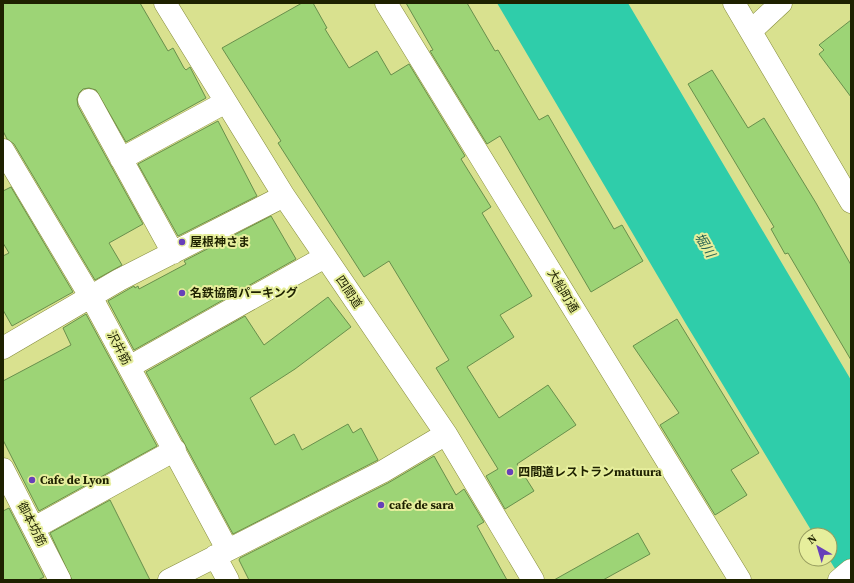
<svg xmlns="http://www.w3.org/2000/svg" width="854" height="583" font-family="'Source Serif 4','Noto Sans JP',serif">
	<rect width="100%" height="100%" fill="#d9e18f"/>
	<!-- water -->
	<path fill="#2fcdaa" d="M 497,3 L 628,3 L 851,380 L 851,580 L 842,580 L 829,559 L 830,535 L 814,535 L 686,324 Z"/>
	<!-- building -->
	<path fill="#9dd476" stroke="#688f4c" d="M 3,3 L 140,3 L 168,51 L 173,48 L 184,68 L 186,70 L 190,67 L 206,98 L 126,142 L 96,90 L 89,88 L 83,89 L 79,93 L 77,99 L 78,106 L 143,224 L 109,243 L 122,265 L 95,280 L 14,144 L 7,139 L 3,131 Z
		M 302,3 L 313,3 L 327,28 L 325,29 L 349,68 L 377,51 L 391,75 L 409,64 L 465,156 L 461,159 L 491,207 L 482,213 L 532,296 L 500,315 L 514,337 L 467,367 L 499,418 L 548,385 L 576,425 L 517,464 L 534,491 L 505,509 L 486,476 L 498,469 L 436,368 L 449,360 L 389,261 L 364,277 L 278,143 L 281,141 L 222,48 Z
		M 406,3 L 467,3 L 495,51 L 498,50 L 539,120 L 548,115 L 614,229 L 622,225 L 643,261 L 591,292 L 500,136 L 487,144 L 430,51 L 433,50 Z
		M 851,20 L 851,97 L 819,54 L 824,50 L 819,45 Z
		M 712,70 L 748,128 L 764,118 L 816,203 L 851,265 L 851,360 L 788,253 L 785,254 L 771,229 L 774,227 L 688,84 Z
		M 218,121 L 257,196 L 178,236 L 138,164 Z
		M 11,187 L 73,292 L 12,326 L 3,310 L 3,256 L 9,253 L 3,243 L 3,191 Z
		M 271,216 L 296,259 L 134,350 L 108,301 L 134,286 L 135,288 L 138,286 L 139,289 L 186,264 L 184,261 Z
		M 328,297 L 351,327 L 295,369 L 250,398 L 275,445 L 294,434 L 302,450 L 348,424 L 353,433 L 361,428 L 378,460 L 233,534 L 146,372 L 245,316 L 264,345 Z
		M 86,314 L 157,446 L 39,511 L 3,440 L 3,381 L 71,345 L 63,328 Z
		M 677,319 L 759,453 L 731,470 L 747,495 L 715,515 L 660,425 L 679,413 L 633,346 Z
		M 434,456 L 456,495 L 464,489 L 484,522 L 477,526 L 507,580 L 249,580 L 239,560 L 240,558 L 388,483 Z
		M 110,500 L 150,580 L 72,580 L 50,533 Z
		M 9,508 L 44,577 L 38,580 L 3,580 L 3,511 Z
		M 638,533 L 650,554 L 603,580 L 554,580 Z"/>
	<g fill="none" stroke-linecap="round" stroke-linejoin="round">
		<defs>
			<path id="minor" d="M 165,3 L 284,196 L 446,434 L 533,580
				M 386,3 L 740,580
				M 734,3 L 851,202
				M 751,31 L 781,3
				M 89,100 L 173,253
				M 3,150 L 96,306 L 227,549
				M 121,159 L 226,102
				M 3,348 L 119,280 L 284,196
				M 129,367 L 325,257
				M 3,469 L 60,580
				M 34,528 L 175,450
				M 215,556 L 228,580
				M 169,580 L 382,472 L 446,434
				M 839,580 L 851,570"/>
		</defs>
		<!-- minor casing -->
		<use href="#minor" stroke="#858b3b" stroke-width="23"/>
		<!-- minor -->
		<use href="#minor" stroke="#fff" stroke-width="22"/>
	</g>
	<!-- markers -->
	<g fill="#6740b9" stroke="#e6ee9c" stroke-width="1.5">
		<circle cx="182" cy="242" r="4"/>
		<circle cx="182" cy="293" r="4"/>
		<circle cx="510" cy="472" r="4"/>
		<circle cx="32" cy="480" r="4"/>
		<circle cx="381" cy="505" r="4"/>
	</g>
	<g text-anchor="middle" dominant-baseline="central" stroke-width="4" stroke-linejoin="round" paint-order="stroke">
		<!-- poi labels -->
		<g font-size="12" font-weight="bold" fill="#1e2100" stroke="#e6ee9c" text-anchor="start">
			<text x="190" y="242">屋根神さま</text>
			<text x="190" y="293">名鉄協商パーキング</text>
			<text x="518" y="472">四間道レストランmatuura</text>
			<text x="40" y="480">Cafe de Lyon</text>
			<text x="389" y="505">cafe de sara</text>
		</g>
		<!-- street labels -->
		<g font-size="12" fill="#1e2100" stroke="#e6ee9c">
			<text transform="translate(563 291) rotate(59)">大船町通</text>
			<text transform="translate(349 292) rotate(56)">四間道</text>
			<text transform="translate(119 348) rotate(62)">沢井筋</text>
			<text transform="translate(32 524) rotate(63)">御本坊筋</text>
		</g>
		<!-- water labels -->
		<g font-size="13" font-style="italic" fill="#2a6455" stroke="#e6ee9c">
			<text transform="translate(705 245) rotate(59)">堀川</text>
		</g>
	</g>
	<!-- border -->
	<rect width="854" height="583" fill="none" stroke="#1e2100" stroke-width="8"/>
	<!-- north arrow -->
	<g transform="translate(818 547) rotate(322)"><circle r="19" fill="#e6ee9c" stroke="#969c5e"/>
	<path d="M0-3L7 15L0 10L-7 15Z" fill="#6740b9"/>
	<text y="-6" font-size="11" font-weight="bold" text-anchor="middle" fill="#1e2100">N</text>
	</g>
</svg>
